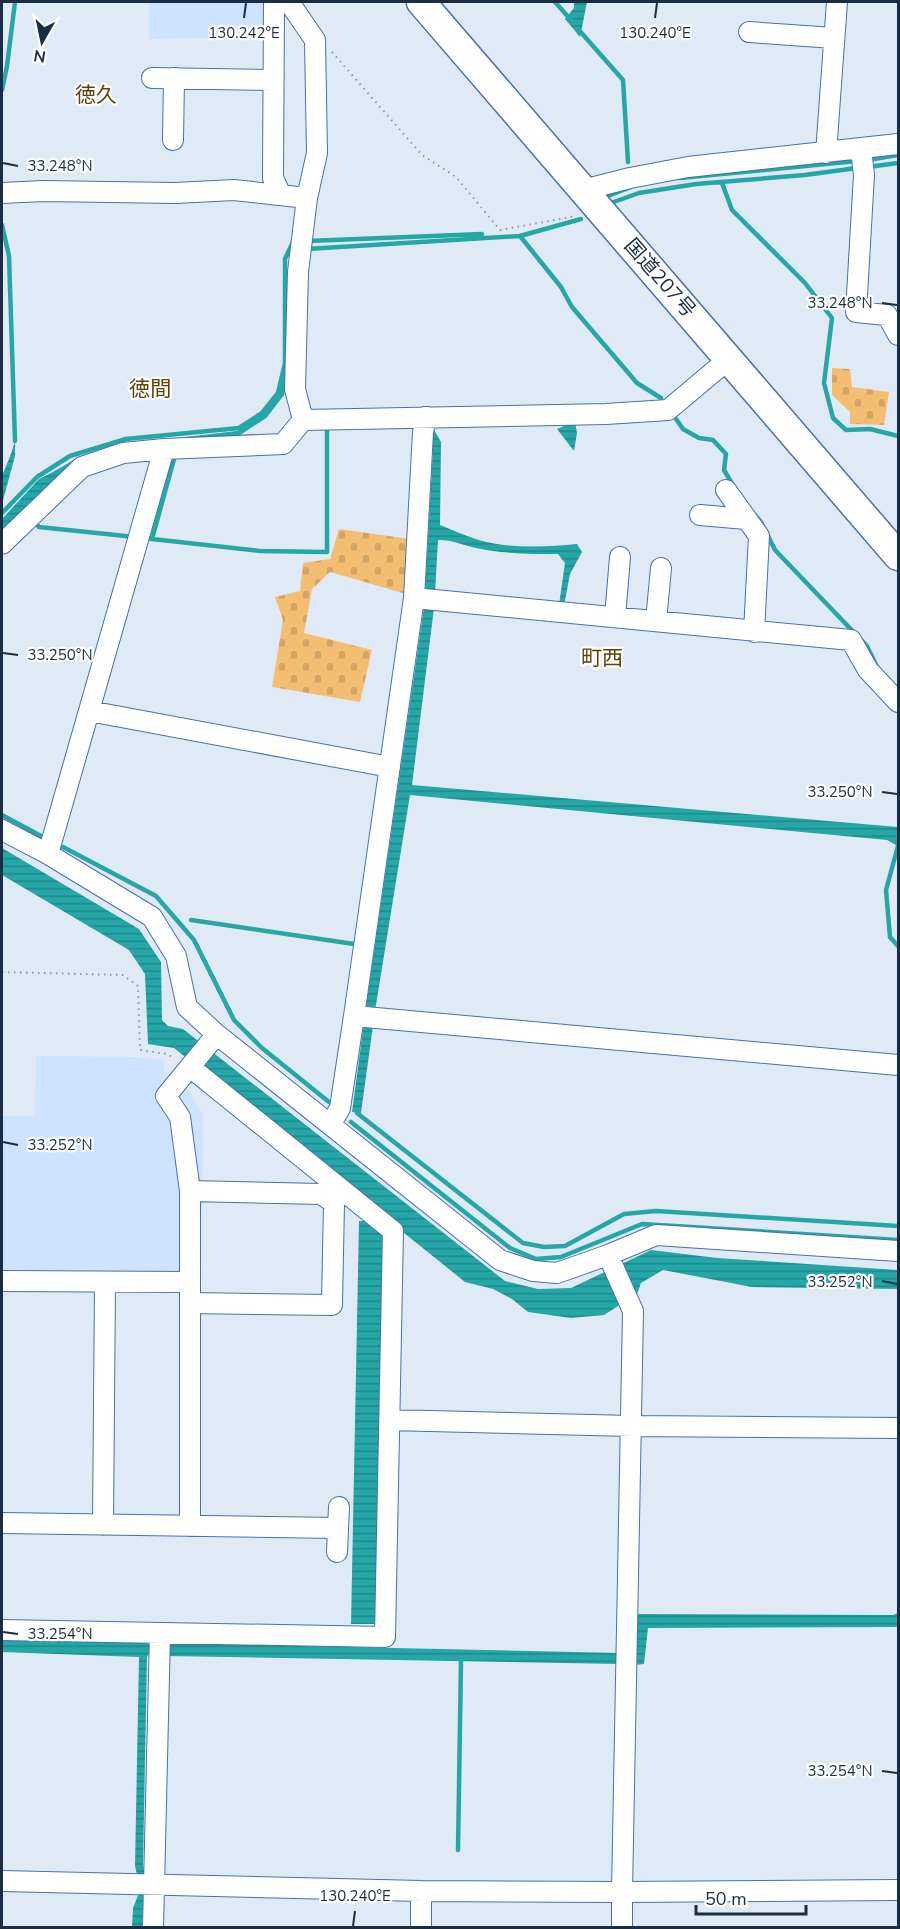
<svg xmlns="http://www.w3.org/2000/svg" width="900" height="1929" font-family="'Nunito Sans','Noto Sans JP',sans-serif">
	<defs>
		<pattern id="cemetery-stones" width="16" height="16" patternUnits="userSpaceOnUse" patternTransform="scale(1.5)"><rect width="16" height="16" fill="#f4be72"/><path d="M2 7V4a2 2 0 0 1 4 0v3zM10 15v-3a2 2 0 0 1 4 0v3z" fill="#d1a464"/></pattern>
		<pattern id="water-rules" width="6" height="5" patternUnits="userSpaceOnUse" patternTransform="scale(1.5)"><rect width="6" height="5" fill="#25a7a7"/><path d="M0 2.5h6" fill="none" stroke="#1f888a"/></pattern>
	</defs>
	<rect width="100%" height="100%" fill="#e0eaf6"/>
	<!-- built -->
	<path fill="#cee3ff" d="M 149,2 L 280,2 L 281,37 L 149,39 Z
		M 36,1056 L 133,1057 L 164,1060 L 164,1072 L 189,1091 L 203,1115 L 201,1277 L 2,1274 L 2,1116 L 35,1116 Z"/>
	<!-- cemetery -->
	<path fill="url(#cemetery-stones)" d="M 832,368 L 850,369 L 852,387 L 889,392 L 884,425 L 850,424 L 850,412 L 832,395 Z
		M 339,529 L 410,539 L 406,594 L 330,572 L 312,589 L 304,633 L 372,650 L 360,702 L 272,687 L 283,620 L 275,597 L 300,591 L 303,563 L 330,559 Z"/>
	<!-- water -->
	<path fill="url(#water-rules)" d="M 574,2 L 587,2 L 580,37 L 565,19 L 574,8 Z
		M 575,421 L 577,433 L 574,451 L 557,429 Z
		M 433,428 L 441,442 L 440,525 C 453,530 466,536 479,540 C 509,549 547,547 577,544 L 582,552 L 570,574 L 564,606 L 559,605 L 565,563 L 558,554 C 530,554 503,554 476,548 C 462,545 454,540 438,540 L 435,593 L 425,591 L 433,449 L 430,431 Z
		M 15,441 L 15,456 L 2,504 L 2,476 L 11,454 Z
		M 59,469 L 65,477 L 2,534 L 2,519 L 39,479 Z
		M 424,607 L 434,608 L 412,785 L 898,827 L 898,846 L 887,840 L 410,795 L 375,1011 L 361,1113 L 352,1112 L 366,1007 Z
		M 2,848 L 139,929 L 161,962 L 162,1020 L 168,1026 L 183,1029 L 505,1281 L 538,1289 L 571,1288 L 651,1250 L 717,1258 L 898,1270 L 898,1289 L 752,1287 L 663,1270 L 641,1283 L 637,1294 L 604,1315 L 571,1318 L 528,1312 L 512,1299 L 493,1289 L 465,1282 L 174,1048 L 148,1044 L 145,974 L 129,950 L 2,875 Z
		M 359,1221 L 365,1221 L 383,1235 L 376,1624 L 351,1624 Z
		M 898,1613 L 898,1627 L 648,1628 L 644,1664 L 634,1665 L 636,1614 L 893,1615 Z
		M 2,1640 L 147,1643 L 152,1648 L 147,1657 L 143,1864 C 147,1886 142,1906 142,1927 L 132,1927 L 133,1908 L 139,1893 L 138,1879 L 135,1866 L 139,1657 L 2,1652 Z
		M 166,1643 L 619,1653 L 619,1664 L 165,1656 Z"/>
	<g fill="none" stroke-linecap="round" stroke-linejoin="round">
		<!-- stream -->
		<path stroke="#25a7a7" stroke-width="4.5" d="M 555,2 L 571,20
			M 578,29 L 623,80 L 628,162
			M 2,90 L 7,66 L 15,2
			M 868,160 L 898,155
			M 868,167 L 898,163
			M 680,178 L 857,161
			M 722,183 L 732,210 L 805,283 L 832,318 L 824,383 L 833,418 L 846,430 L 870,429 L 898,436
			M 608,196 L 631,187
			M 611,203 L 639,193 L 696,184 L 805,175 L 857,168
			M 2,225 L 9,256 L 15,441
			M 520,236 L 561,287 L 572,307 L 637,383 L 661,398
			M 308,241 L 482,234
			M 307,249 L 520,236 L 581,219
			M 674,416 L 683,429 L 699,438 L 713,440 L 726,454 L 724,470 L 734,487
			M 188,439 L 239,433 L 265,416 L 282,394 L 286,376
			M 56,473 L 80,459
			M 2,513 L 37,477 L 70,456 L 126,439 L 239,428 L 262,413 L 278,393 L 285,363 L 285,259 L 293,242
			M 755,515 L 761,522 L 775,550 L 867,646 L 878,669
			M 33,520 L 39,527 L 135,537
			M 143,538 L 260,551 L 327,552 L 327,427 L 330,427
			M 152,539 L 176,452
			M 2,815 L 41,836
			M 897,840 L 898,846 L 886,890 L 890,937 L 898,946
			M 63,847 L 156,896 L 194,940 L 234,1020 L 262,1048 L 329,1102
			M 191,920 L 354,944
			M 357,1113 L 523,1243 L 544,1247 L 565,1246 L 624,1214 L 656,1211 L 898,1226
			M 351,1122 L 510,1248 L 536,1259 L 561,1257 L 642,1224 L 898,1240
			M 458,1850 L 461,1661"/>
		<defs>
			<path id="minor" d="M 274,2 L 273,178 L 280,193
				M 289,2 L 315,40 L 317,153 L 307,198
				M 749,32 L 834,38
				M 152,78 L 273,80
				M 173,140 L 174,78
				M 861,149 L 864,175 L 856,312 L 887,315 L 898,335
				M 826,153 L 837,2
				M 583,190 L 630,178 L 688,167 L 898,144
				M 2,193 L 43,191 L 175,193 L 234,190 L 307,198 L 298,272 L 295,389 L 303,420
				M 726,490 L 759,536 L 754,632
				M 700,515 L 746,519
				M 2,544 L 82,467 L 123,453 L 164,449 L 283,444 L 303,420 L 606,414 L 668,410 L 730,358
				M 414,598 L 423,432 L 426,417
				M 615,617 L 620,557
				M 656,621 L 661,568
				M 89,711 L 390,767
				M 2,830 L 48,854 L 152,917 L 176,956 L 187,1007 L 215,1033 L 500,1260 L 533,1271 L 557,1273 L 608,1255 L 656,1235 L 898,1251
				M 48,854 L 164,449
				M 354,1016 L 414,598 L 851,640 L 868,670 L 898,702
				M 331,1124 L 340,1108 L 354,1016 L 898,1065
				M 2,1281 L 190,1282
				M 190,1303 L 332,1305 L 334,1203 L 321,1194 L 190,1191
				M 389,1420 L 632,1426 L 898,1428
				M 2,1523 L 338,1528
				M 103,1525 L 105,1282
				M 190,1526 L 190,1191 L 180,1117 L 166,1096 L 212,1040 L 215,1033
				M 337,1552 L 339,1507
				M 2,1630 L 385,1637 L 393,1231 L 190,1067
				M 2,1881 L 421,1891
				M 153,1928 L 160,1633
				M 421,1928 L 421,1891 L 622,1892 L 633,1311 L 608,1255
				M 622,1928 L 622,1892 L 898,1890"/>
			<path id="highway" d="M 421,2 L 898,556"/>
		</defs>
		<!-- minor casing -->
		<use href="#minor" stroke="#4672aa" stroke-width="22"/>
		<!-- highway casing -->
		<use href="#highway" stroke="#4672aa" stroke-width="31"/>
		<!-- path -->
		<path stroke="#8997a8" stroke-width="2" stroke-dasharray="1.5 4.5" stroke-linecap="butt" d="M 332,52 L 422,155 L 456,177 L 500,230 L 571,217 L 576,214
			M 2,972 L 123,975 L 138,986 L 140,1050 L 167,1054 L 174,1058"/>
		<!-- minor -->
		<use href="#minor" stroke="#fff" stroke-width="20"/>
		<!-- highway -->
		<use href="#highway" stroke="#fff" stroke-width="28"/>
	</g>
	<!-- ticks -->
	<path fill="none" stroke="#1a2d44" stroke-width="2" d="M 244,18 L 246,3M 655,18 L 657,3M 3,163 L 18,166M 882,303 L 897,305M 3,653 L 18,655M 882,792 L 897,794M 3,1142 L 18,1145M 882,1281 L 897,1284M 3,1632 L 18,1634M 882,1771 L 897,1773M 353,1926 L 355,1911"/>
	<g text-anchor="middle" dominant-baseline="central" stroke-width="4.5" stroke-linejoin="round" paint-order="stroke">
		<!-- street labels -->
		<g font-size="20" fill="#1a2d44" stroke="#fff">
			<text transform="translate(660 278) rotate(49)">国道207号</text>
		</g>
		<!-- neighbourhood labels -->
		<g font-size="21" fill="#614109" stroke="#fff">
			<text x="96" y="95">徳久</text>
			<text x="150" y="389">徳間</text>
			<text x="602" y="658">町西</text>
		</g>
	</g>
	<g font-size="15" text-anchor="middle" fill="#1a2d44" stroke="#fff" stroke-width="4.5" stroke-linejoin="round" paint-order="stroke">
		<text x="244" y="38">130.242°E</text>
		<text x="655" y="38">130.240°E</text>
		<text x="60" y="171">33.248°N</text>
		<text x="840" y="308">33.248°N</text>
		<text x="60" y="660">33.250°N</text>
		<text x="840" y="797">33.250°N</text>
		<text x="60" y="1150">33.252°N</text>
		<text x="840" y="1287">33.252°N</text>
		<text x="60" y="1639">33.254°N</text>
		<text x="840" y="1776">33.254°N</text>
		<text x="355" y="1901">130.240°E</text>
	</g>
	<!-- border -->
	<rect width="900" height="1929" fill="none" stroke="#1a2d44" stroke-width="6"/>
	<!-- north arrow -->
	<g transform="translate(42 42) rotate(189)" stroke="#ffffff" stroke-width="4.5" paint-order="stroke">
	<path d="M0-4.5L10 22L0 15L-10 22Z" fill="#1a2d44"/>
	<text y="-9" font-size="16" font-weight="bold" text-anchor="middle" fill="#1a2d44">N</text>
	</g>
	<!-- scale -->
	<path d="M696 1905v9h110v-9" fill="none" stroke="#1a2d44" stroke-width="3"/>
	<text x="705" y="1905" font-size="18" fill="#1a2d44" stroke="#ffffff" stroke-width="4.5" paint-order="stroke">50 m</text>
</svg>
